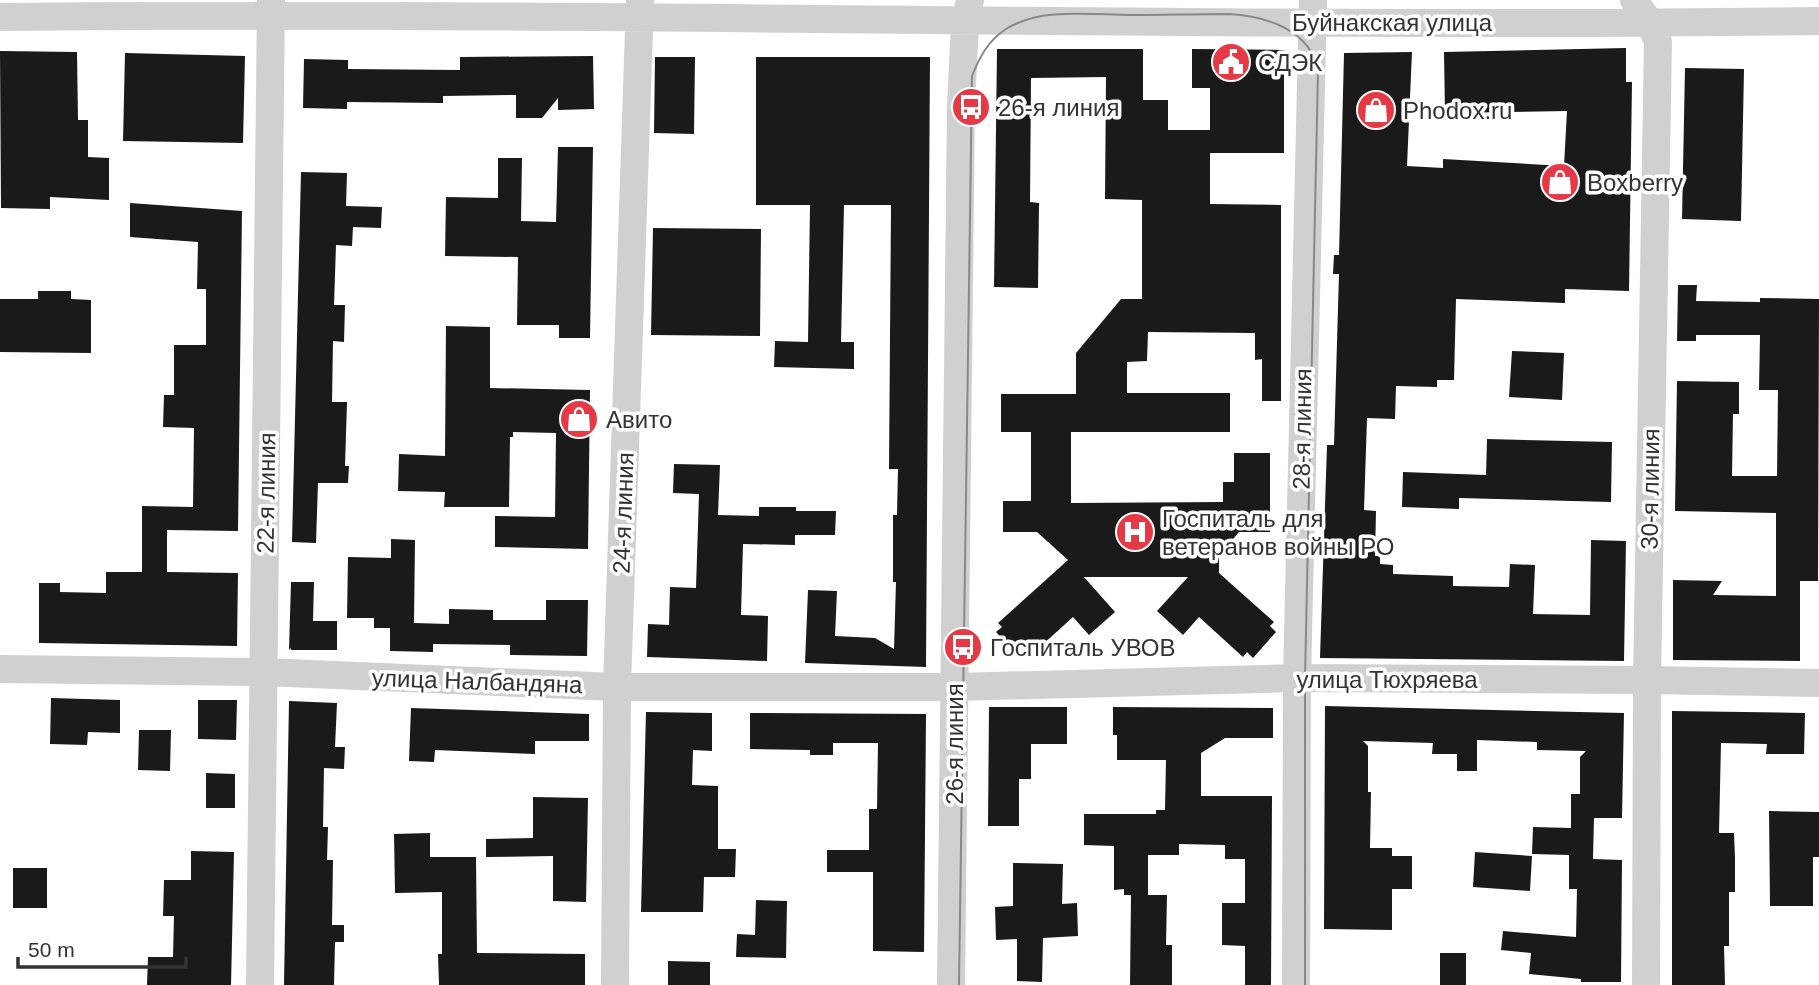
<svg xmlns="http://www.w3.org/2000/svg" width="1819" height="985" font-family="Arial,sans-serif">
	<rect width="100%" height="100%" fill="#fff"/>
	<!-- building -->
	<path fill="#1a1a1a" d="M 1626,48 L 1626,82 L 1632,82 L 1629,291 L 1565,289 L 1565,303 L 1456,299 L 1454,380 L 1437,380 L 1437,387 L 1396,386 L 1395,419 L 1367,418 L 1364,510 L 1376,511 L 1375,556 L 1380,556 L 1380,564 L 1393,565 L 1393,574 L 1453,576 L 1453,586 L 1509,587 L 1510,564 L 1535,565 L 1533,614 L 1590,615 L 1591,540 L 1626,541 L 1624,661 L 1320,658 L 1327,445 L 1334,445 L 1339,274 L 1333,274 L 1334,255 L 1339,255 L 1344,53 L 1412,52 L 1407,166 L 1443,168 L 1443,159 L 1564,166 L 1567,111 L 1445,113 L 1444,52 Z
		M 997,49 L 1143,49 L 1143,100 L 1168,100 L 1168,130 L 1210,130 L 1210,88 L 1192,88 L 1192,49 L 1284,50 L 1284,153 L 1210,153 L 1210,204 L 1281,205 L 1281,401 L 1262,401 L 1262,359 L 1255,360 L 1255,333 L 1148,332 L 1147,361 L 1127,362 L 1127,393 L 1230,393 L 1230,432 L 1071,432 L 1071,503 L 1223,502 L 1223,482 L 1234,482 L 1234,453 L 1270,453 L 1270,532 L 1239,532 L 1219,556 L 1219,573 L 1274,622 L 1270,626 L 1276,632 L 1253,658 L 1247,652 L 1243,657 L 1199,617 L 1183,635 L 1157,611 L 1188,577 L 1084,577 L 1115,612 L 1089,635 L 1073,617 L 1029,657 L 1025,653 L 1019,658 L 996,632 L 1002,627 L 998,623 L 1068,560 L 1037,532 L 1003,532 L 1003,501 L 1031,501 L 1031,432 L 1001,432 L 1001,394 L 1076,394 L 1076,353 L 1121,299 L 1142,299 L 1142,200 L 1105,199 L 1106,77 L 1031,78 L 1030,202 L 1039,203 L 1038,288 L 994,287 Z
		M 0,51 L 77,52 L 78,120 L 88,120 L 88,157 L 109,158 L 109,200 L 50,197 L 50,209 L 1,208 Z
		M 125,53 L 245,56 L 243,143 L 123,141 Z
		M 593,56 L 594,109 L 558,110 L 558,98 L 542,118 L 516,118 L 516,95 L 443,96 L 443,103 L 347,102 L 347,109 L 303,108 L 304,59 L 348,60 L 348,69 L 460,70 L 460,57 Z
		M 655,57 L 695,57 L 694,134 L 654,133 Z
		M 756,57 L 930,57 L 926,667 L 805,663 L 808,590 L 837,591 L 835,636 L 875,638 L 894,649 L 896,582 L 893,582 L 893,515 L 897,515 L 898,469 L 889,469 L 891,205 L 844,205 L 841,342 L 854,342 L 854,369 L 774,367 L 775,341 L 808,342 L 810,205 L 756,205 Z
		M 1685,68 L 1744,69 L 1741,221 L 1682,219 Z
		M 558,147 L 593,147 L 590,338 L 559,338 L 559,325 L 517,325 L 518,257 L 445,256 L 446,197 L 498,198 L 498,158 L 522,158 L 521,221 L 556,222 Z
		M 301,172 L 347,173 L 346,206 L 382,207 L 381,228 L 353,227 L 352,246 L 336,245 L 334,305 L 345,305 L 344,342 L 333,341 L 332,402 L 347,402 L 345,466 L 349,466 L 348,483 L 318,483 L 316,543 L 292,542 Z
		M 130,203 L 242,211 L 238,531 L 167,530 L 167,572 L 238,573 L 237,646 L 39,643 L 39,583 L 60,583 L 60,592 L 106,593 L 106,572 L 142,572 L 142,506 L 193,507 L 194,428 L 163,427 L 164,395 L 174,395 L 174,345 L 206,345 L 206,289 L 197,289 L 198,242 L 130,237 Z
		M 653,228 L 761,229 L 760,336 L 651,335 Z
		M 1678,285 L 1697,285 L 1696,301 L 1760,302 L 1760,298 L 1819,299 L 1818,581 L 1800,581 L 1800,661 L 1673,660 L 1673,580 L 1722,581 L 1713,595 L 1776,596 L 1776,513 L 1675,511 L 1677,381 L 1739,382 L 1739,414 L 1733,414 L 1732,476 L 1777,476 L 1778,390 L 1759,390 L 1760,335 L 1696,335 L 1696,341 L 1677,341 Z
		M 38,291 L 71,291 L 71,299 L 91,300 L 91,353 L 0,352 L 0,299 L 38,299 Z
		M 446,326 L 490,327 L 490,388 L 590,390 L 588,549 L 495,547 L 495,516 L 555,517 L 556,433 L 513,432 L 513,437 L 510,437 L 509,507 L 444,507 L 445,492 L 398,491 L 399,454 L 445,456 Z
		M 1512,351 L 1564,353 L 1562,400 L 1509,397 Z
		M 1487,439 L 1612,442 L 1611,502 L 1459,498 L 1459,509 L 1402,507 L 1403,472 L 1486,475 Z
		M 674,464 L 720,465 L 718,515 L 759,516 L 759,507 L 796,507 L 796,511 L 836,511 L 835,535 L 795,535 L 795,545 L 743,544 L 741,615 L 768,616 L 767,661 L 647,657 L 648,624 L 669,625 L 670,587 L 696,588 L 699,494 L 673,493 Z
		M 391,539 L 415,540 L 414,623 L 449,624 L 449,609 L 493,610 L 493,620 L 546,620 L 546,600 L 588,600 L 587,656 L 510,655 L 510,645 L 433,644 L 433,652 L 390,651 L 390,628 L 374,628 L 374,618 L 347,618 L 348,557 L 391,558 Z
		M 291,582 L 314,582 L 313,621 L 337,621 L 337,650 L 291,650 L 291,648 L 289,650 Z
		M 51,698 L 120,700 L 120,733 L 88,732 L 87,745 L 50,744 Z
		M 198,700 L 237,700 L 236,740 L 198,739 Z
		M 289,701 L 337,703 L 335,747 L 345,747 L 344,769 L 324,768 L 323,827 L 328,827 L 327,860 L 333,860 L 332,925 L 344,925 L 344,942 L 335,942 L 334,985 L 284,985 Z
		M 1325,706 L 1624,713 L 1622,818 L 1594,818 L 1593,859 L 1622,860 L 1621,982 L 1581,982 L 1581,979 L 1529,974 L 1531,953 L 1501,950 L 1503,931 L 1576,937 L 1577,889 L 1569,889 L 1569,855 L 1532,854 L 1533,827 L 1571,828 L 1571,794 L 1580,794 L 1580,757 L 1586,751 L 1537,750 L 1537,742 L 1477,740 L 1477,771 L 1457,771 L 1457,754 L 1432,754 L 1433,743 L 1363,741 L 1368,746 L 1368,792 L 1371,792 L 1370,848 L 1392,848 L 1392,856 L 1412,856 L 1412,889 L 1392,889 L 1392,930 L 1324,929 Z
		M 989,707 L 1067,707 L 1067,744 L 1031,744 L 1031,779 L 1019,779 L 1019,826 L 988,826 Z
		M 1113,707 L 1273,708 L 1273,738 L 1225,738 L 1201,753 L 1201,796 L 1272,796 L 1271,985 L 1245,985 L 1245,946 L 1222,945 L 1222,903 L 1245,903 L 1245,859 L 1225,859 L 1225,845 L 1179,844 L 1179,855 L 1148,855 L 1148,895 L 1167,895 L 1166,945 L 1172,945 L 1172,985 L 1130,985 L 1131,895 L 1124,895 L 1124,889 L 1114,890 L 1114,846 L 1084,845 L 1084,814 L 1156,814 L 1156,810 L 1165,810 L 1166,760 L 1117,760 L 1117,735 L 1113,735 Z
		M 411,708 L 589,714 L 589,741 L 535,741 L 535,754 L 435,750 L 434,762 L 409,761 Z
		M 1672,711 L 1805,713 L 1804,754 L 1766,754 L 1767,744 L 1721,743 L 1719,833 L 1734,833 L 1735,858 L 1735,892 L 1729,892 L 1729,946 L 1724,946 L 1725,985 L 1672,985 Z
		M 646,712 L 712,713 L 712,751 L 693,750 L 692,785 L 718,786 L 718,849 L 736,849 L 735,877 L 704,877 L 703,912 L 641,912 Z
		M 750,713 L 926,714 L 924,952 L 873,951 L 873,872 L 827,872 L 827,850 L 869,850 L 869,809 L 877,809 L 878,743 L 833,743 L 833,755 L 810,755 L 810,750 L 750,749 Z
		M 139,730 L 171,730 L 170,771 L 138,770 Z
		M 206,773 L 235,774 L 235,808 L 206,808 Z
		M 533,797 L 588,798 L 586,902 L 553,901 L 553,856 L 486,857 L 486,839 L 533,838 Z
		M 1769,811 L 1819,812 L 1819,857 L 1813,857 L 1813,906 L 1770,906 Z
		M 430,833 L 430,857 L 476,857 L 477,953 L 585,954 L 585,985 L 439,985 L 438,954 L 442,954 L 442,892 L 395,893 L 394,834 Z
		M 191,851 L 234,852 L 231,985 L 147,985 L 148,957 L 173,957 L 174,916 L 163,916 L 164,880 L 191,880 Z
		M 1475,852 L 1532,856 L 1530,891 L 1473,887 Z
		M 1013,863 L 1063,864 L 1062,904 L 1077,903 L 1078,936 L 1043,938 L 1042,982 L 1017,981 L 1017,939 L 996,940 L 995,907 L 1013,906 Z
		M 13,868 L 47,868 L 47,908 L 13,908 Z
		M 756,900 L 787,901 L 786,958 L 736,957 L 737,934 L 755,935 Z
		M 1440,953 L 1466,953 L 1466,985 L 1440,985 Z
		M 668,961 L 710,962 L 710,985 L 668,985 Z"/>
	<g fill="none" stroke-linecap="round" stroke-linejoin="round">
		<!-- minor -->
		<path stroke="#d0d0d0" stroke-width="28" d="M 1634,0 L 1650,23 L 1658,42 L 1647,680 L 1646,985
			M 0,17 C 606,11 1213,29 1819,21
			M 0,669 L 264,672 L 617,687 L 955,687 L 1297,678 L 1647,680 L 1819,683
			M 260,985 L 271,0
			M 615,985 L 617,687 L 640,0
			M 951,985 L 961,106 L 965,22 L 970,0
			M 1296,985 L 1297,678 L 1313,0"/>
		<!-- tram -->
		<path stroke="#888" stroke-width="2" d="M 959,985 L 972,76 C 980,56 988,41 1006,29 C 1041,7 1092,15 1132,15 C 1164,15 1196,14 1229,14 C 1266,16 1311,30 1318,71 L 1305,678 L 1305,985"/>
	</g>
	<!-- icons -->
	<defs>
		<symbol id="civic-disc" viewBox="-11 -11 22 22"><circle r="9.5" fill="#e63946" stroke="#fff"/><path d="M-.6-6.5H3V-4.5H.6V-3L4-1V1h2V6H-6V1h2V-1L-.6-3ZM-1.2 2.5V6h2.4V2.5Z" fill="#fff"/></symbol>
		<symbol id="bus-disc" viewBox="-11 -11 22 22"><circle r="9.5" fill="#e63946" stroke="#fff"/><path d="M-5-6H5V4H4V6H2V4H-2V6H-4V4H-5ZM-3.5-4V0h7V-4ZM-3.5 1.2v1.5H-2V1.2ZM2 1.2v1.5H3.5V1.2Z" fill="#fff"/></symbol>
		<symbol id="shop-disc" viewBox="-11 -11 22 22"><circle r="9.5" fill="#e63946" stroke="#fff"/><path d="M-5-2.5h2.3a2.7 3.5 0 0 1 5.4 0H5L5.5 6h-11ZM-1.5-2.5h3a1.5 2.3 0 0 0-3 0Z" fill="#fff"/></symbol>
		<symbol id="hospital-disc" viewBox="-11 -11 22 22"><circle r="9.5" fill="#e63946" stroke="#fff"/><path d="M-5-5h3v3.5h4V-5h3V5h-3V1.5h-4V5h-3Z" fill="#fff"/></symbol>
	</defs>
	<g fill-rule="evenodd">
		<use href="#civic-disc" x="1209" y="40" width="44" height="44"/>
		<use href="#bus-disc" x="949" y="85" width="44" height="44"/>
		<use href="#shop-disc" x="1354" y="88" width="44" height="44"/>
		<use href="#shop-disc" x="1538" y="160" width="44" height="44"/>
		<use href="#shop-disc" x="557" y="397" width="44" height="44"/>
		<use href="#hospital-disc" x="1113" y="510" width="44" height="44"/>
		<use href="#bus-disc" x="941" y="625" width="44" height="44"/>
	</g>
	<g text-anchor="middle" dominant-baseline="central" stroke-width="7" stroke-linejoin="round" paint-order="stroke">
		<!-- street labels -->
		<g font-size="24" fill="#333" stroke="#fff">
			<text x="1392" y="22">Буйнакская улица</text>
			<text transform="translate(1302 429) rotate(-89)">28-я линия</text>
			<text transform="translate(1650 489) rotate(-89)">30-я линия</text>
			<text transform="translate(266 493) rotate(-89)">22-я линия</text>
			<text transform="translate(623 513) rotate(-88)">24-я линия</text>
			<text x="1387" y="679">улица Тюхряева</text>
			<text transform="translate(477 681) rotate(2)">улица Налбандяна</text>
			<text transform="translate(954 744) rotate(-90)">26-я линия</text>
		</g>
		<!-- poi labels -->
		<g font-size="24" fill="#333" stroke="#fff" text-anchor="start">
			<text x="1258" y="62">СДЭК</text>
			<text x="998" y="107">26-я линия</text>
			<text x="1403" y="110">Phodox.ru</text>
			<text x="1587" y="182">Boxberry</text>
			<text x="606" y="419">Авито</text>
			<text x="1162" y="518">Госпиталь для<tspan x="1162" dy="28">ветеранов войны РО</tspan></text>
			<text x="990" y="647">Госпиталь УВОВ</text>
		</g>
	</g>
	<!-- scale -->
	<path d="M18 957v10h168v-10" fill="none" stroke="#333333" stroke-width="3.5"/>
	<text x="28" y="957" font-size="21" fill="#333333" stroke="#ffffff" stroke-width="5" paint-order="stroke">50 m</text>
</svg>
